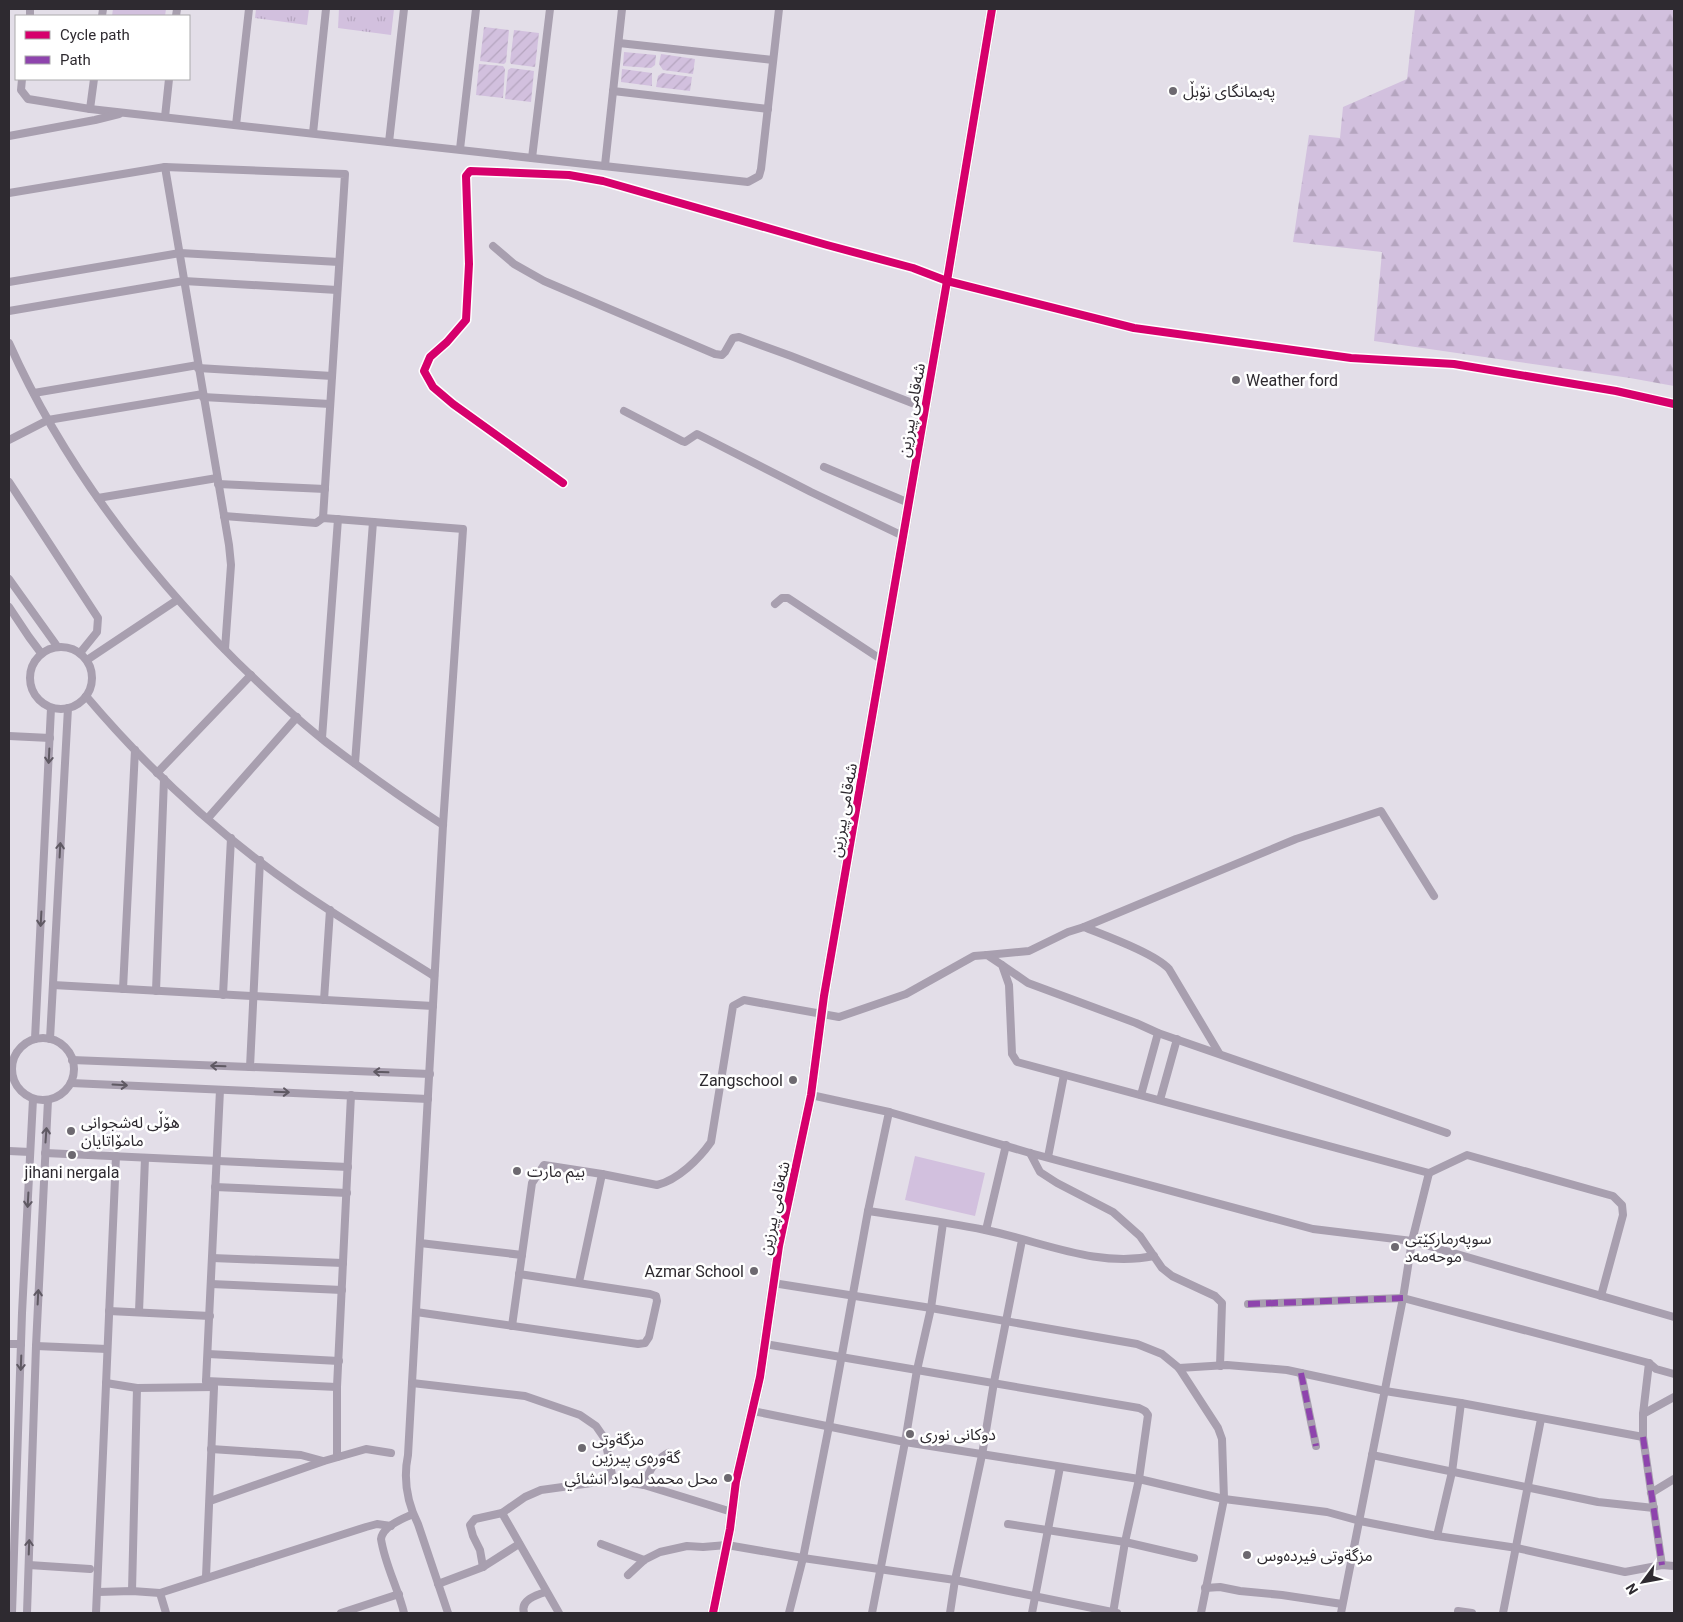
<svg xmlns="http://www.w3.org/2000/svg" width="1683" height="1622" viewBox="0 0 1683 1622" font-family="Roboto,'Noto Sans Arabic',sans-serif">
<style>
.grass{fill:url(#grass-tufts)}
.forest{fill:url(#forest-firs)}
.garden{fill:url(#garden-furrows)}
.pitch{fill:#d2c0de}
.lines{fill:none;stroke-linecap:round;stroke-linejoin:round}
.street{stroke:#a89faf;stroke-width:8}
.secondary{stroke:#a89daf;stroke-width:11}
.quiet{stroke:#8e44ad;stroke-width:6;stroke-dasharray:12 6;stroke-linecap:butt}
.cycleway-casing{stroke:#fff;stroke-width:11}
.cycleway{stroke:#d6006c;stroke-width:8}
.oneway{stroke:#5f5963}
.poi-dot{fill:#6d6970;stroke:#fff;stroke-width:2}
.labels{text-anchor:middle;stroke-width:5;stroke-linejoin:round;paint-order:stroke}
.poi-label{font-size:16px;fill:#2e2a30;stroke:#fff;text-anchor:start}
.street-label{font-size:16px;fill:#2e2a30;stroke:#fff}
</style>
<defs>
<pattern id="grass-tufts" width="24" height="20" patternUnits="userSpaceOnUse" patternTransform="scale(1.25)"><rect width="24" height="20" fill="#d2c0de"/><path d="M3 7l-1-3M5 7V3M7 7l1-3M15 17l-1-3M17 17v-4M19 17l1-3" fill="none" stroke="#b5a5bf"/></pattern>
<pattern id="forest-firs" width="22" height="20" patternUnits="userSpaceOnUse" patternTransform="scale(1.25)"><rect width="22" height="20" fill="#d2c0de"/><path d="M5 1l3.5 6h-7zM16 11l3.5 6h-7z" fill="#b5a5bf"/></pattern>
<pattern id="garden-furrows" width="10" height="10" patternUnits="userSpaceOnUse" patternTransform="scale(1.25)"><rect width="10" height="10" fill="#d2c0de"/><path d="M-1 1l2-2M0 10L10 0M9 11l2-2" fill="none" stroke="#b5a5bf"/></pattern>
</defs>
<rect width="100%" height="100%" fill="#e3dee8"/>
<g class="grass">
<polygon points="113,9 166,9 165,16 112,16"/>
<polygon points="256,9 309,9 307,25 255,18"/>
<polygon points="339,9 394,9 391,35 338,28"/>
</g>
<polygon class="forest" points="1415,9 1674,9 1674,386 1630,378 1374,341 1382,252 1293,242 1309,135 1340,138 1343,107 1407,79"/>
<g class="garden">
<polygon points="484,27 509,30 506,62 504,64 480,61"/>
<polygon points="514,30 539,33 535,67 511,64 510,62"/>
<polygon points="624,52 656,55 655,65 651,68 623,66"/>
<polygon points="661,54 695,59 693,74 663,70 659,64"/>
<polygon points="479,64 503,66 505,69 503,98 476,95"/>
<polygon points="511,68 534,71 531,102 505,99 508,70"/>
<polygon points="622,69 652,73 652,86 621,82"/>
<polygon points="662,73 692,77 690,91 656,87 658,76"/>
</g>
<polygon class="pitch" points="915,1156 985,1173 975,1216 905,1200"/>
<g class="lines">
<g class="street">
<polyline points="30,16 30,9"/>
<polyline points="102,16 103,9"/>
<polyline points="176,16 177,9"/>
<polyline points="619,43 773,60"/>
<polyline points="22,79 21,90 28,99 90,109 748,182 759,176 761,169 779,9"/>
<polyline points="613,91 768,109"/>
<polyline points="90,109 94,79"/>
<polyline points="165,117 169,79"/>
<polyline points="236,125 249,9"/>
<polyline points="313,133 326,9"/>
<polyline points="9,136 95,120 119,114"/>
<polyline points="389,142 404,9"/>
<polyline points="460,149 476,9"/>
<polyline points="532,158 550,9"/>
<polyline points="605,165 622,9"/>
<polyline points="165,167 229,545 231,565 225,649"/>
<polyline points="9,193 165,167 345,174 323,518"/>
<polyline points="493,246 514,264 544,281 715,354 722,355 725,352 733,338 739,337 791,356 925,408"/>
<polyline points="9,282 180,253 339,262"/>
<polyline points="9,311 184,281 337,290"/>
<path d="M9,343C62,462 144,569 236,661C265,689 294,717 326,742C364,771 403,799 443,825"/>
<polyline points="198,368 332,376"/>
<polyline points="34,393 198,365"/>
<polyline points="203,397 330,404"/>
<polyline points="624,411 682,441 685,442 697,434 707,439 811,492 903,536"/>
<polyline points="9,440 48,420 203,394"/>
<polyline points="824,467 909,503"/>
<polyline points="9,482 98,618 97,632 80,653"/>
<polyline points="563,483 453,404 433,387 424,371 430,357 447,342 466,320 469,264 466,176 470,171 569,175 603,181 827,245 913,268 947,281 1134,328 1351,358 1454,364 1616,391 1674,404"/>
<polyline points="218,484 325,489"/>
<polyline points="98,498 217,478"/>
<path d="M224,516L316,523L323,518L463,529L443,825L408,1455C403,1479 407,1502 418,1524L448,1613"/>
<polyline points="9,579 57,646"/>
<polyline points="775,604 782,598 788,598 882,660"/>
<polyline points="9,607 29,637 41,653"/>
<circle cx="61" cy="678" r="31"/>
<polyline points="87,660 177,600"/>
<path d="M86,696C147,768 218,834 296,888C341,919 388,947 434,976"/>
<polyline points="9,736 50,738"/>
<polyline points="322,738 338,519"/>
<polyline points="355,763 373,522"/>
<polyline points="157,773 251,675"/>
<polyline points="208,818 297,717"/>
<polyline points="1084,927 1296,839 1381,811 1434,896"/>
<path d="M987,955L1029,951L1068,932L1084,927C1106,936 1154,953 1169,969L1219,1053"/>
<polyline points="1002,965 1028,983 1136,1023 1158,1033 1447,1133"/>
<polyline points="53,985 433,1006"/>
<polyline points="123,989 135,750"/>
<polyline points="156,991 164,779"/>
<polyline points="223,995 231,838"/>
<polyline points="324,1000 330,910"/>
<circle cx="43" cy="1069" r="31"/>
<polyline points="35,1039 51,708"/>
<polyline points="50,1039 68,708"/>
<polyline points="72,1060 430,1074"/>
<polyline points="250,1067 260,860"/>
<polyline points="71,1083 428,1099"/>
<polyline points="811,1095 889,1112 1030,1153 1313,1229 1412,1241 1674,1317"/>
<polyline points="1141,1095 1158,1033"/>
<polyline points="1160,1100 1177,1039"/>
<polyline points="9,1151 30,1152"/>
<polyline points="45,1153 348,1167"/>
<polyline points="1030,1153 1040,1172 1057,1183 1113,1212 1140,1236 1162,1268 1172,1276 1215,1296 1222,1303 1220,1366"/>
<polyline points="1048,1157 1064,1075"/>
<polyline points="215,1187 347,1193"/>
<path d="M868,1211C907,1217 946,1222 985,1230C1041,1241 1096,1268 1154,1256"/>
<polyline points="986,1230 1006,1145"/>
<polyline points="420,1243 522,1255"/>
<polyline points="212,1258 343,1263"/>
<polyline points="579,1282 602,1174"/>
<polyline points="773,1283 931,1308 1137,1344 1162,1354 1179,1368 1218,1428 1222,1439 1224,1499 1201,1613"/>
<polyline points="211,1284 342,1290"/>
<polyline points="1248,1304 1403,1298 1649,1363 1656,1369 1674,1374"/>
<polyline points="109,1311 210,1316"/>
<polyline points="139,1312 145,1158"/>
<polyline points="416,1312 638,1344 645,1343 649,1337 657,1301 656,1296 650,1294 519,1274"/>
<path d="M512,1326L532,1183L544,1165L602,1174L657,1185C678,1180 699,1159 711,1142L733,1006L744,1000L839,1017L906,994L974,956L987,955L1002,965L1009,985L1012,1054L1017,1062L1429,1173L1467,1155L1613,1196L1622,1205L1623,1215L1601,1296"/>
<polyline points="9,1344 21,1344"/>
<path d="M765,1344C890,1365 1014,1387 1139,1408L1145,1411L1148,1415L1139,1479L1125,1542L1113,1613"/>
<polyline points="36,1346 107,1349"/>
<polyline points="208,1354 339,1361"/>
<polyline points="1179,1368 1227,1365 1287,1370 1385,1391 1461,1403 1643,1437"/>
<polyline points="1301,1373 1316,1446"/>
<polyline points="206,1381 337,1387"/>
<polyline points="106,1383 137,1388 214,1387"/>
<polyline points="412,1383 525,1396 580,1415 596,1426 605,1439 613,1480"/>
<polyline points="753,1411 905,1442 1139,1479 1224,1499 1327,1512 1360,1521 1437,1536 1517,1548 1625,1572 1662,1565 1674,1566"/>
<polyline points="1643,1414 1649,1363"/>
<polyline points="211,1449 301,1455 323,1461"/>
<polyline points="1372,1455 1598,1502 1654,1508"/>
<polyline points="337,1457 337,1387 351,1095"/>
<path d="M644,1485C649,1471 654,1461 668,1453"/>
<polyline points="1651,1493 1674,1479"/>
<polyline points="210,1501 324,1461 366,1449 391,1453"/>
<polyline points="502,1513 559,1613"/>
<polyline points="1008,1524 1125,1542 1194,1558"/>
<polyline points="1437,1536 1452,1472 1461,1403"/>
<polyline points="601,1544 644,1560"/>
<polyline points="29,1565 90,1569"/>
<polyline points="1662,1565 1643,1437 1643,1414 1674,1397"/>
<polyline points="483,1567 480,1550 473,1536 470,1525 475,1519 502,1513 525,1497 541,1490 613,1480 644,1485 732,1512"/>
<polyline points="628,1575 644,1560 660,1552 687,1546 703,1547 727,1545 803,1558 955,1580 1117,1613"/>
<polyline points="206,1577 214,1387 206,1381 220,1090"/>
<polyline points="438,1584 483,1567 519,1544"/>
<polyline points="1205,1588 1220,1587 1240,1591 1282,1595 1342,1604"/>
<polyline points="132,1591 137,1388"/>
<polyline points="98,1592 132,1591 160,1593 366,1527 377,1524 391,1526"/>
<polyline points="160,1593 166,1613"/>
<polyline points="1458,1611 1472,1613"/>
<polyline points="12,1613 22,1313 33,1099"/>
<polyline points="27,1613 36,1346 48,1100"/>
<polyline points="96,1613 116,1156"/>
<polyline points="341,1613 399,1594"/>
<path d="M404,1613C398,1588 385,1565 381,1539C383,1526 402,1519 413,1514"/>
<path d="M524,1613C520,1600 536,1595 546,1592"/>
<polyline points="789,1613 803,1558 829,1426 868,1211 889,1112"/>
<polyline points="872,1613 905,1442 917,1370 931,1308 943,1223"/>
<polyline points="950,1613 955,1580 982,1455 994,1382 1022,1240"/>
<polyline points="1032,1613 1060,1467"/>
<polyline points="1341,1613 1403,1298 1412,1241 1429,1173"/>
<polyline points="1503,1613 1541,1419"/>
</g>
<polyline class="secondary" points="713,1613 730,1529 736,1481 760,1377 779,1246 811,1095 824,996 947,281 992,9"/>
<g class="quiet">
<polyline points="1248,1304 1403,1298"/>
<polyline points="1301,1373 1316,1446"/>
<polyline points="1643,1437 1662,1565"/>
</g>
<defs>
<g id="cycleway">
<polyline points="563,483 453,404 433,387 424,371 430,357 447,342 466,320 469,264 466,176 470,171 569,175 603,181 827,245 913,268 947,281 1134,328 1351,358 1454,364 1616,391 1674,404"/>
<polyline points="713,1613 730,1529 736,1481 760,1377 779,1246 811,1095 824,996 947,281 992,9"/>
</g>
</defs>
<use href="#cycleway" class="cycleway-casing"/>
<use href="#cycleway" class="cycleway"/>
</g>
<defs><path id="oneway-shaft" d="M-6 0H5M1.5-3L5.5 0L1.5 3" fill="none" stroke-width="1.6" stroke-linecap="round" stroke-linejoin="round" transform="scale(1.25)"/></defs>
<g class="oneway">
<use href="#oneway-shaft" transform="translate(49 756) rotate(93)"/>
<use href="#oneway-shaft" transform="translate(60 850) rotate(-87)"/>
<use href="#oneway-shaft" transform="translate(41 919) rotate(93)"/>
<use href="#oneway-shaft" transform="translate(218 1066) rotate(-178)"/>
<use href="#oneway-shaft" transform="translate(381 1072) rotate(-178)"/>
<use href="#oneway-shaft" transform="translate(120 1085) rotate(3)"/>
<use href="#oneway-shaft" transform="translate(282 1092) rotate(2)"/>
<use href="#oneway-shaft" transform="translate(46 1135) rotate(-86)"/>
<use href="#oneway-shaft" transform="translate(28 1200) rotate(93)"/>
<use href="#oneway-shaft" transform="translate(38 1297) rotate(-87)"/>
<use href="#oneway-shaft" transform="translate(21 1363) rotate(92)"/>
<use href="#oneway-shaft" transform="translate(29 1547) rotate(-88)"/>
</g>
<g class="poi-dot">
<circle cx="1173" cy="91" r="5"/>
<circle cx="1236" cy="380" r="5"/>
<circle cx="793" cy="1080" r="5"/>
<circle cx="71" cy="1131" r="5"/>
<circle cx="72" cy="1155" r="5"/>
<circle cx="517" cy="1171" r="5"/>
<circle cx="1395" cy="1247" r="5"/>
<circle cx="754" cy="1271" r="5"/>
<circle cx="910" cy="1434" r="5"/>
<circle cx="582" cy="1448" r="5"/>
<circle cx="728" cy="1478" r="5"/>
<circle cx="1247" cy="1555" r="5"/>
</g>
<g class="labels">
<g class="poi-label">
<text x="1183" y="97">پەیمانگای نۆبڵ</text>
<text x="1246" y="386">Weather ford</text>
<text x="783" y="1086" text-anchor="end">Zangschool</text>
<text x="81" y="1128">هۆڵی لەشجوانی<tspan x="81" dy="18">مامۆاتایان</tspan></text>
<text x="527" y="1177">بیم مارت</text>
<text x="72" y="1178" text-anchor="middle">jihani nergala</text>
<text x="1405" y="1244">سوپەرمارکێتی<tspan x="1405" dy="18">موحەمەد</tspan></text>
<text x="744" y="1277" text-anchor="end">Azmar School</text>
<text x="920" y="1440">دوکانی نوری</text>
<text x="592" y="1445">مزگةوتی<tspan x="592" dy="18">گةورەی پیرزین</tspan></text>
<text x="718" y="1484" text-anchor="end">محل محمد لمواد انشائي</text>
<text x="1257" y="1561">مزگةوتی فیردەوس</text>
</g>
<g class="street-label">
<text transform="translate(911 410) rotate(-80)" y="6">شەقامی پیرزین</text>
<text transform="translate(843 810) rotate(-80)" y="6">شەقامی پیرزین</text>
<text transform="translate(774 1208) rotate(-78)" y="6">شەقامی پیرزین</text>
</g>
</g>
<rect width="1683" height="1622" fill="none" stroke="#2e2a30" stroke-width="20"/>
<rect x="15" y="15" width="175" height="65" fill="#ffffff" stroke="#abaaac"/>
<rect x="25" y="31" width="25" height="8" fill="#d6006c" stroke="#abaaac"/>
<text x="60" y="40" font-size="15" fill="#2e2a30">Cycle path</text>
<rect x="25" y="56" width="25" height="8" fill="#8e44ad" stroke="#abaaac"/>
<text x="60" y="65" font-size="15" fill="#2e2a30">Path</text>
<g transform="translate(1643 1582) rotate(238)" stroke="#ffffff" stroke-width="4" paint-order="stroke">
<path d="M0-4L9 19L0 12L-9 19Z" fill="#2e2a30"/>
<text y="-8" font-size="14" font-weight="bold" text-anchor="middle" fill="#2e2a30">N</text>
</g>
</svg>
